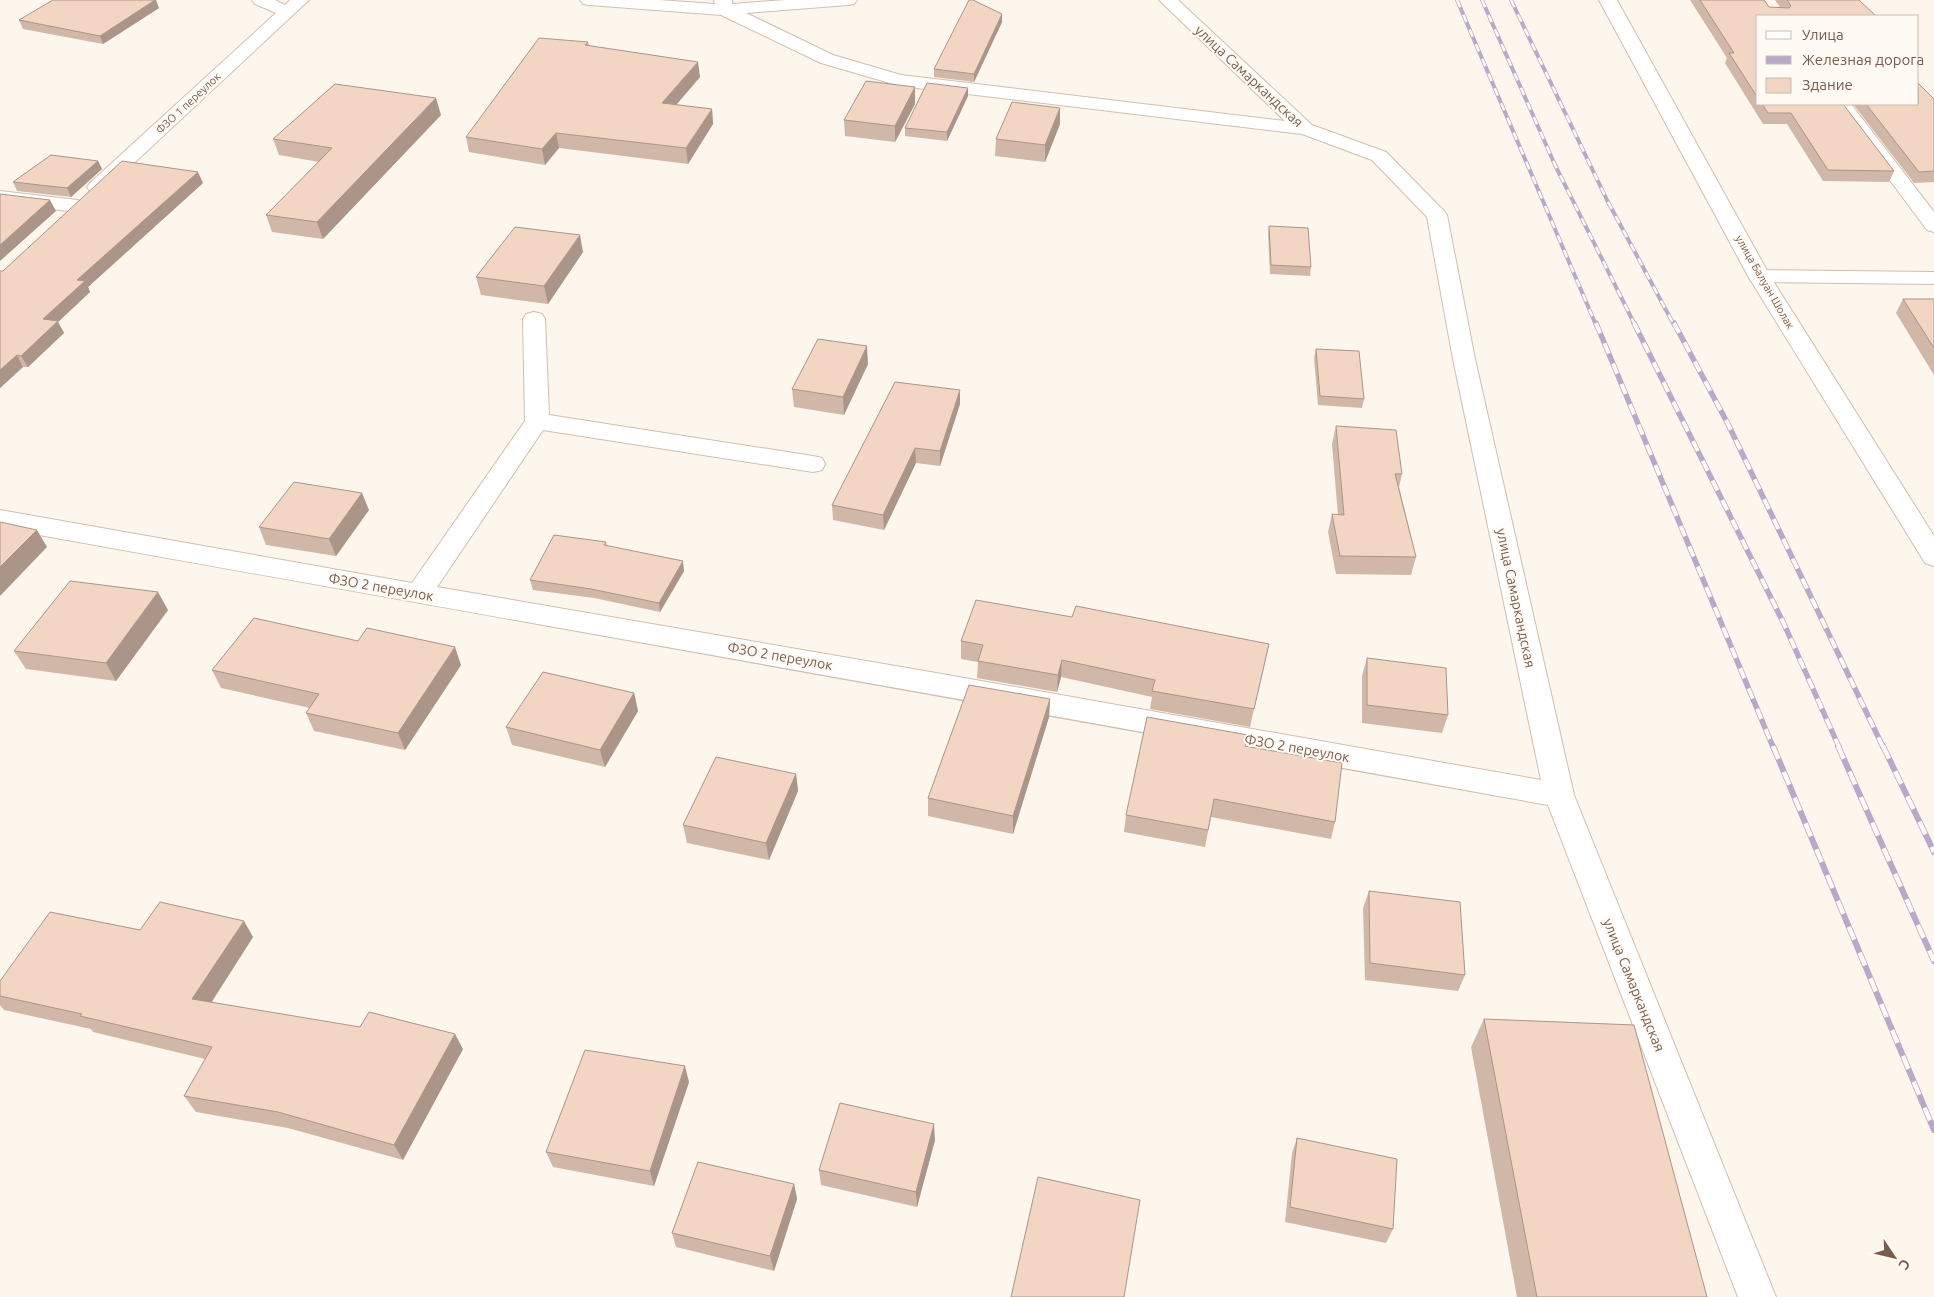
<svg xmlns="http://www.w3.org/2000/svg" width="1934" height="1297" viewBox="0 0 1934 1297" font-family="Ubuntu,sans-serif">
<style>
.lines{fill:none;stroke-linecap:round;stroke-linejoin:round}
.lane-casing{stroke:#d1beb0;stroke-width:2}
.street-casing{stroke:#d1beb0;stroke-width:2}
.lane{fill:#fff;fill-rule:evenodd}
.street{fill:#fff;fill-rule:evenodd}
.rail-far2-casing{stroke:#b9a8c9;stroke-width:4}
.rail-far1-casing{stroke:#b9a8c9;stroke-width:5.5}
.rail-casing{stroke:#b9a8c9;stroke-width:6}
.rail-far2{stroke:#fffaf3;stroke-width:2.5;stroke-dasharray:8;stroke-linecap:butt}
.rail-far1{stroke:#fffaf3;stroke-width:4;stroke-dasharray:11;stroke-linecap:butt}
.rail{stroke:#fffaf3;stroke-width:4.5;stroke-dasharray:14;stroke-linecap:butt}
.wall{fill:#d1b7a8}
.shaded-wall{fill:#aa9588}
.building{fill:#f3d5c3;stroke:#aa9588}
.labels{text-anchor:middle;stroke-width:4;stroke-linejoin:round;paint-order:stroke}
.far-street-label{font-size:11px;fill:#7a5c4d;stroke:#fffaf3}
.street-label{font-size:14px;fill:#7a5c4d;stroke:#fffaf3}
</style>
<rect width="100%" height="100%" fill="#fdf6ec"/>
<g class="lines">
<defs>
<polygon id="lane" points="1759,270 1934,272 1934,284 1759,282 1751,281 1748,276 1751,271"/>
<g id="street">
<polygon points="252,0 275,0 285,5 290,0 309,0 104,191 97,193 90,191 87,187 90,183 276,13 255,4"/>
<path d="M580,0H659L715,4L714,0H732V4L785,0H857L854,4L848,5L746,13L833,55L901,75L1285,121L1159,0H1178L1312,125L1386,152L1444,211L1447,215L1475,359L1574,795L1776,1297H1738L1548,805C1032,711 516,621 0,528V510L412,583L525,421L523,319L526,314L534,312L542,314L545,319L549,415L813,456L822,458L825,464L822,470L813,472L543,430L437,587L942,674L1541,780L1453,359L1427,217L1372,160L1302,134L900,86L821,63L721,15L589,5L583,4Z"/>
<polygon points="1599,0 1617,0 1770,276 1934,536 1934,566 1925,563 1748,276"/>
<polygon points="1833,104 1851,104 1934,212 1934,232 1927,230"/>
<polygon points="0,191 77,200 84,202 87,206 84,210 77,212 0,203"/>
</g>
</defs>
<use href="#lane" class="lane-casing"/>
<use href="#street" class="street-casing"/>
<use href="#lane" class="lane"/>
<use href="#street" class="street"/>
<defs>
<g id="rail-far2">
<polyline points="1457,0 1596,325"/>
<polyline points="1482,0 1555,165 1635,325"/>
<polyline points="1511,0 1607,200 1674,325"/>
</g>
<g id="rail-far1">
<polyline points="1596,323 1773,747"/>
<polyline points="1634,323 1784,624 1839,747"/>
<polyline points="1674,323 1728,424 1883,747"/>
</g>
<g id="rail">
<polyline points="1773,746 1934,1130"/>
<polyline points="1838,746 1934,961"/>
<polyline points="1883,746 1934,852"/>
</g>
</defs>
<use href="#rail-far2" class="rail-far2-casing"/>
<use href="#rail-far1" class="rail-far1-casing"/>
<use href="#rail" class="rail-casing"/>
<use href="#rail-far2" class="rail-far2"/>
<use href="#rail-far1" class="rail-far1"/>
<use href="#rail" class="rail"/>
</g>
<g class="wall">
<polygon points="1690,0 1764,0 1769,7 1780,7 1775,0 1859,0 1758,16 1758,104 1843,104 1894,171 1889,182 1823,181 1787,124 1763,124 1725,63 1727,58"/>
<polygon points="159,8 103,44 23,29 19,20"/>
<polygon points="1002,22 974,82 934,77 934,69"/>
<polygon points="588,42 589,46 700,77 676,105 712,109 713,124 688,164 559,148 545,165 469,152 466,137"/>
<polygon points="968,96 947,141 905,136 905,128"/>
<polygon points="1934,99 1934,182 1914,183 1853,104 1918,104"/>
<polygon points="915,104 895,142 845,136 844,120"/>
<polygon points="1060,108 1060,124 1045,162 995,156 996,139"/>
<polygon points="441,115 323,239 272,232 266,215 319,162 279,155 273,139"/>
<polygon points="98,161 102,169 71,197 17,191 13,182"/>
<polygon points="203,183 88,287 90,292 58,322 64,333 28,367 23,367 0,388 3,271"/>
<polygon points="1269,226 1311,267 1310,276 1270,274 1268,234"/>
<polygon points="583,252 548,304 481,295 476,277"/>
<polygon points="1903,299 1934,299 1934,375 1896,313"/>
<polygon points="1316,349 1364,399 1362,408 1318,405 1314,358"/>
<polygon points="868,364 844,415 794,407 792,389"/>
<polygon points="960,404 940,466 916,463 884,530 833,520 832,505"/>
<polygon points="1336,426 1402,474 1399,487 1416,557 1411,575 1336,574 1328,532 1332,514 1338,515 1332,444"/>
<polygon points="369,510 336,556 266,545 259,527"/>
<polygon points="606,542 607,546 684,571 660,612 594,598 533,590 530,580"/>
<polygon points="168,610 116,681 26,669 14,651"/>
<polygon points="1072,617 1269,644 1250,727 1150,709 1152,697 1061,677 1057,692 977,678 978,662 961,659 961,641"/>
<polygon points="1367,658 1448,715 1442,733 1362,723 1362,676"/>
<polygon points="461,665 405,750 314,731 306,713 310,708 221,688 212,670"/>
<polygon points="634,693 638,711 605,767 512,745 506,727"/>
<polygon points="1050,699 1049,717 1013,834 928,816 928,798"/>
<polygon points="1246,746 1335,822 1331,839 1211,817 1205,847 1124,832 1126,815"/>
<polygon points="796,774 798,791 769,860 687,843 683,825"/>
<polygon points="1369,891 1465,975 1458,991 1365,980 1363,908"/>
<polygon points="140,930 253,937 212,1002 463,1049 403,1160 288,1128 196,1112 184,1096 205,1059 93,1032 91,1029 4,1010 0,1005 0,981"/>
<polygon points="1484,1019 1707,1297 1517,1297 1471,1047"/>
<polygon points="689,1082 654,1186 553,1167 546,1152"/>
<polygon points="1297,1138 1393,1229 1386,1243 1285,1222 1292,1153"/>
<polygon points="935,1140 917,1207 821,1185 819,1170"/>
<polygon points="794,1184 797,1199 774,1271 676,1247 672,1233"/>
</g>
<g class="shaded-wall">
<polygon points="155,0 156,0 159,8 103,44 100,36"/>
<polygon points="1002,14 1002,22 974,82 974,74"/>
<polygon points="698,62 700,77 664,119 662,103"/>
<polygon points="915,87 915,104 895,142 895,126"/>
<polygon points="968,88 968,96 947,141 947,132"/>
<polygon points="436,98 441,115 323,239 317,222"/>
<polygon points="1060,108 1060,124 1045,162 1045,145"/>
<polygon points="712,109 713,124 688,164 686,148"/>
<polygon points="556,133 559,148 545,165 542,149"/>
<polygon points="98,161 102,169 71,197 67,188"/>
<polygon points="198,172 203,183 88,287 90,292 58,322 64,333 28,367 21,356 43,319 77,280"/>
<polygon points="50,200 56,211 0,261 0,245"/>
<polygon points="580,235 583,252 548,304 544,286"/>
<polygon points="867,346 868,364 844,415 843,397"/>
<polygon points="17,355 23,367 0,388 0,370"/>
<polygon points="960,390 960,404 940,466 940,451"/>
<polygon points="915,448 916,463 884,530 883,515"/>
<polygon points="362,493 369,510 336,556 329,539"/>
<polygon points="37,530 47,547 0,596 0,567"/>
<polygon points="683,561 684,571 660,612 659,603"/>
<polygon points="158,592 168,610 116,681 106,663"/>
<polygon points="455,647 461,665 405,750 398,733"/>
<polygon points="1062,660 1061,677 1057,692 1058,675"/>
<polygon points="634,693 638,711 605,767 600,750"/>
<polygon points="1050,699 1049,717 1013,834 1013,816"/>
<polygon points="796,774 798,791 769,860 766,843"/>
<polygon points="244,921 253,937 203,1015 192,999"/>
<polygon points="455,1034 463,1049 403,1160 394,1145"/>
<polygon points="685,1066 689,1082 654,1186 650,1171"/>
<polygon points="934,1124 935,1140 917,1207 916,1192"/>
<polygon points="794,1184 797,1199 774,1271 770,1256"/>
</g>
<g class="building">
<polygon points="53,0 155,0 100,36 19,20"/>
<polygon points="969,0 973,0 1002,14 974,74 934,69"/>
<polygon points="1700,0 1764,0 1769,7 1789,8 1791,6 1787,0 1859,0 1876,16 1758,16 1758,98 1729,53 1734,53"/>
<polygon points="539,38 588,42 585,45 698,62 662,103 712,109 686,148 556,133 542,149 466,137"/>
<polygon points="866,81 915,87 895,126 844,120"/>
<polygon points="927,83 968,88 947,132 905,128"/>
<polygon points="1918,83 1934,99 1934,171 1919,172 1866,104 1918,104"/>
<polygon points="335,84 436,98 317,222 266,215 332,148 273,139"/>
<polygon points="1012,102 1060,108 1045,145 996,139"/>
<polygon points="1762,104 1843,104 1894,171 1828,170 1791,113 1768,113"/>
<polygon points="51,155 98,161 67,188 13,182"/>
<polygon points="122,161 198,172 77,280 85,281 43,319 58,321 21,356 17,355 0,370 0,271 3,271"/>
<polygon points="0,194 50,200 0,245"/>
<polygon points="1269,226 1308,228 1311,267 1271,265"/>
<polygon points="515,227 580,235 544,286 476,277"/>
<polygon points="1903,299 1934,299 1934,348"/>
<polygon points="818,339 867,346 843,397 792,389"/>
<polygon points="1316,349 1359,351 1364,399 1320,396"/>
<polygon points="895,382 960,390 940,451 915,448 883,515 832,505"/>
<polygon points="1336,426 1396,430 1402,474 1395,474 1416,557 1340,556 1332,514 1344,515"/>
<polygon points="294,482 362,493 329,539 259,527"/>
<polygon points="0,522 37,530 0,567"/>
<polygon points="554,535 606,542 604,545 683,561 659,603 591,589 530,580"/>
<polygon points="70,581 158,592 106,663 14,651"/>
<polygon points="976,600 1072,617 1076,606 1269,644 1254,709 1152,691 1155,680 1062,660 1058,675 978,661 983,645 961,641"/>
<polygon points="254,618 358,641 367,628 455,647 398,733 306,713 319,694 212,670"/>
<polygon points="1367,658 1446,668 1448,715 1367,705"/>
<polygon points="543,672 634,693 600,750 506,727"/>
<polygon points="969,685 1050,699 1013,816 928,798"/>
<polygon points="1147,717 1248,735 1245,746 1342,763 1335,822 1214,799 1208,830 1126,815"/>
<polygon points="716,757 796,774 766,843 683,825"/>
<polygon points="1369,891 1460,902 1465,975 1370,963"/>
<polygon points="160,902 244,921 192,999 360,1027 369,1012 455,1034 394,1145 278,1112 184,1096 212,1047 80,1016 82,1014 0,996 0,981 50,912 140,930"/>
<polygon points="1484,1019 1634,1025 1707,1297 1537,1297"/>
<polygon points="585,1050 685,1066 650,1171 546,1152"/>
<polygon points="840,1103 934,1124 916,1192 819,1170"/>
<polygon points="1297,1138 1397,1159 1393,1229 1290,1207"/>
<polygon points="698,1162 794,1184 770,1256 672,1233"/>
<polygon points="1038,1177 1140,1200 1124,1297 1011,1297"/>
</g>
<g class="labels">
<g class="far-street-label">
<text transform="translate(188 103) rotate(-43)" y="4">ФЗО 1 переулок</text>
<text transform="translate(1765 282) rotate(60)" y="4">улица Балуан Шолак</text>
</g>
<g class="street-label">
<text transform="translate(1249 76) rotate(43)" y="5">улица Самаркандская</text>
<text transform="translate(381 587) rotate(10)" y="5">ФЗО 2 переулок</text>
<text transform="translate(1516 598) rotate(78)" y="5">улица Самаркандская</text>
<text transform="translate(780 656) rotate(10)" y="5">ФЗО 2 переулок</text>
<text transform="translate(1297 748) rotate(10)" y="5">ФЗО 2 переулок</text>
<text transform="translate(1634 985) rotate(68)" y="5">улица Самаркандская</text>
</g>
</g>
<rect x="1756" y="15" width="162" height="90" fill="#fffaf3" stroke="#cabbb1"/>
<rect x="1766" y="31" width="25" height="8" fill="#ffffff" stroke="#cabbb1"/>
<text x="1802" y="40" font-size="15" fill="#7a5c4d">Улица</text>
<rect x="1766" y="56" width="25" height="8" fill="#b9a8c9" stroke="#cabbb1"/>
<text x="1802" y="65" font-size="15" fill="#7a5c4d">Железная дорога</text>
<rect x="1766" y="78" width="25" height="15" fill="#f3d5c3" stroke="#cabbb1"/>
<text x="1802" y="90" font-size="15" fill="#7a5c4d">Здание</text>
<g transform="translate(1894 1257) rotate(125)" stroke="#fffaf3" stroke-width="4" paint-order="stroke">
<path d="M0-4L9 19L0 12L-9 19Z" fill="#7a5c4d"/>
<text y="-8" font-size="14" font-weight="bold" text-anchor="middle" fill="#7a5c4d">С</text>
</g>
</svg>
